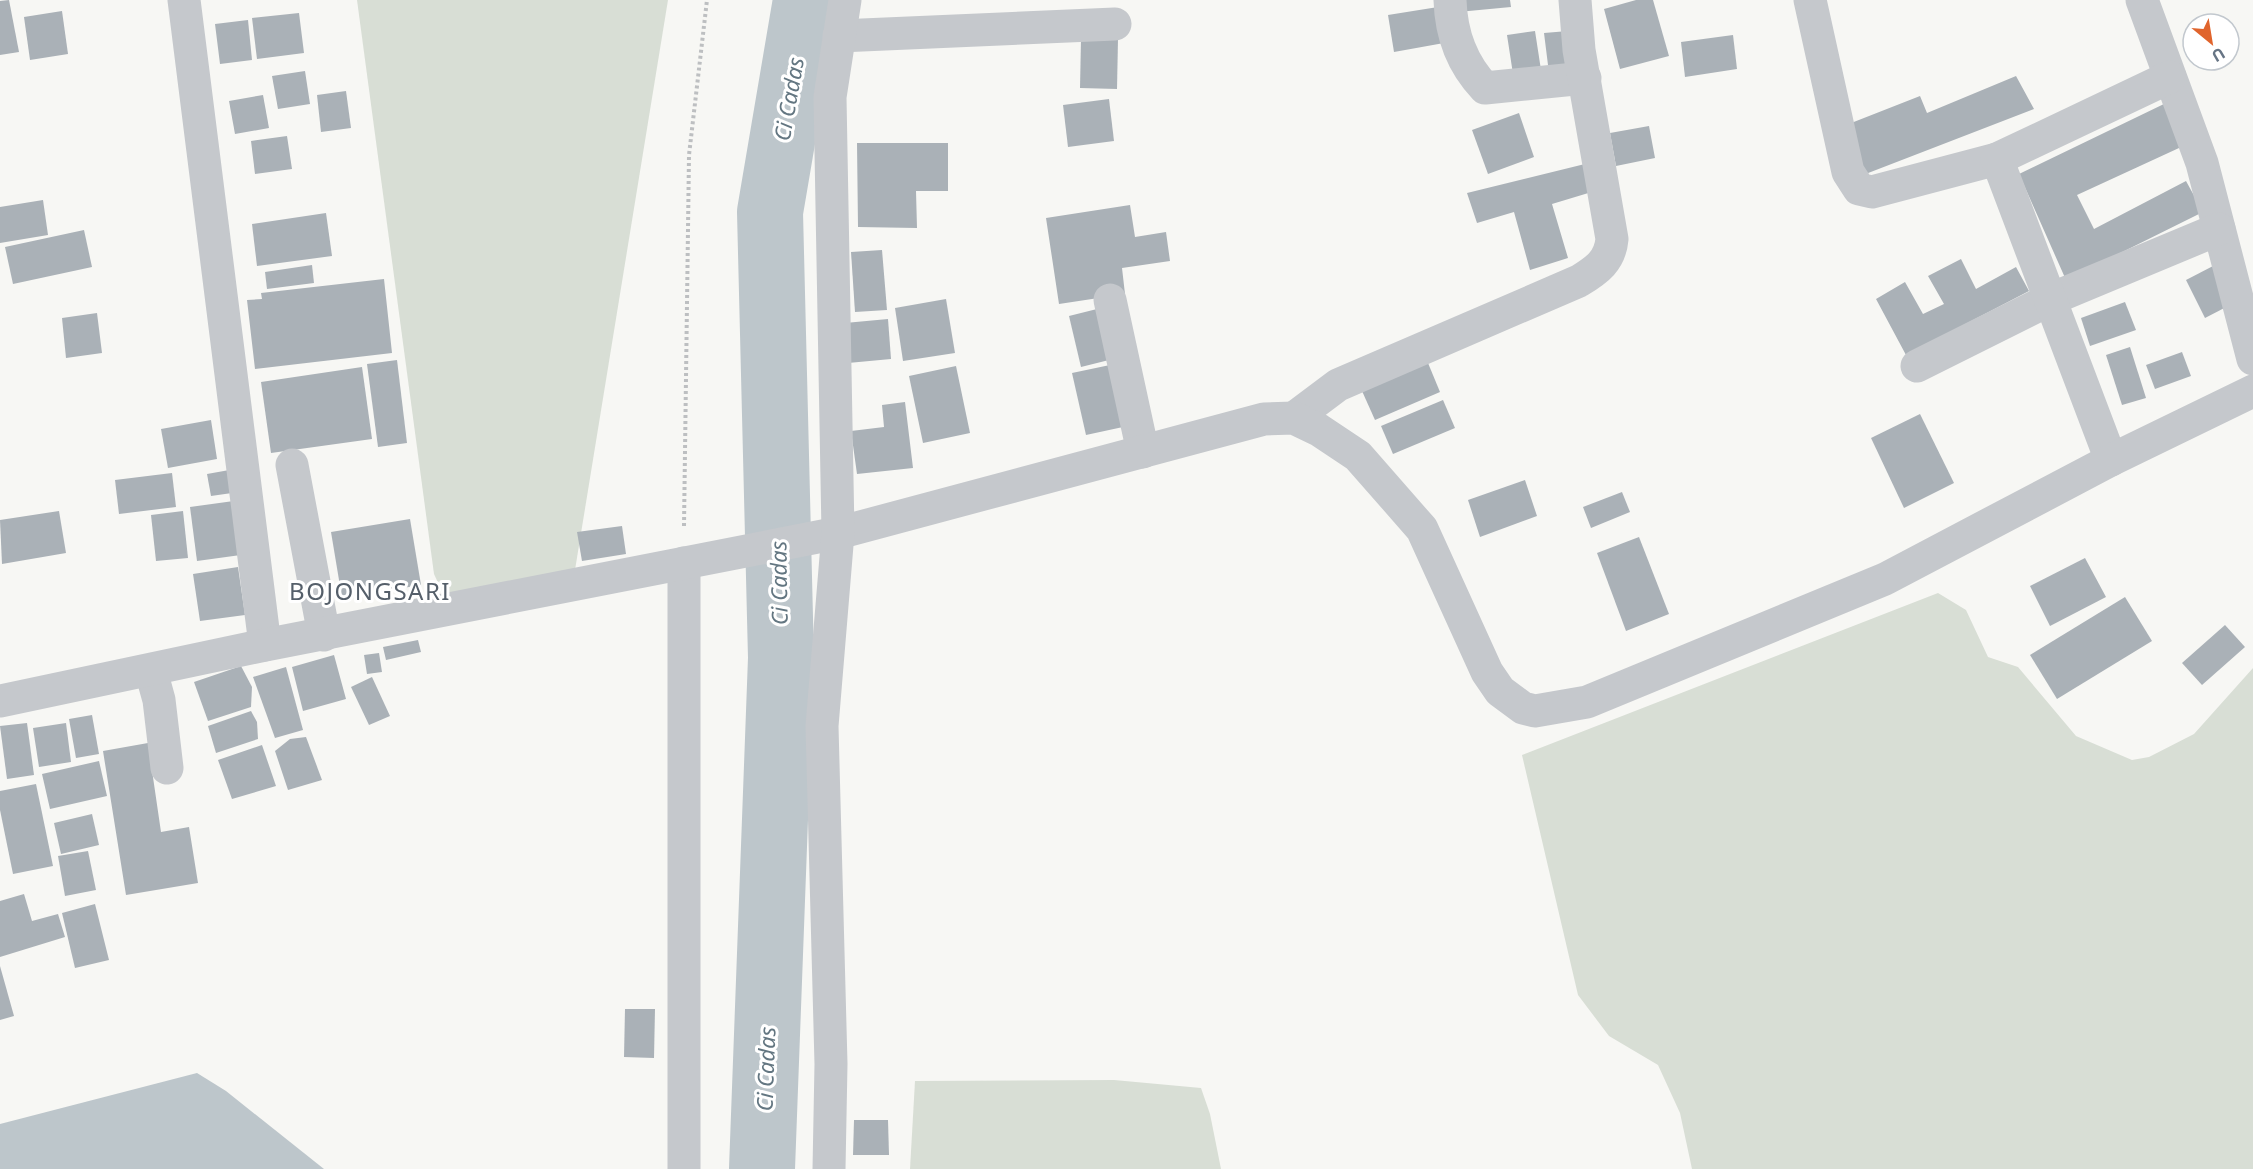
<svg xmlns="http://www.w3.org/2000/svg" width="2253" height="1169" viewBox="0 0 2253 1169" font-family="'Noto Sans',sans-serif">
<style>
.green{fill:#d8ded5}
.water{fill:#bdc6cb}
.lines{fill:none;stroke-linecap:round;stroke-linejoin:round}
.river{stroke:#bdc6cb;stroke-width:66}
.building{fill:#aab1b7}
.path{stroke:#bdbfc1;stroke-width:4;stroke-dasharray:3 3;stroke-linecap:butt}
.minor{stroke:#c5c8cc;stroke-width:33}
.labels{text-anchor:middle;stroke-width:6;stroke-linejoin:round;paint-order:stroke}
.water-label{font-size:22px;font-style:italic;fill:#637681;stroke:#fff}
.quarter-label{font-size:24px;letter-spacing:1.5px;fill:#555f6a;stroke:#fff}
</style>
<rect width="100%" height="100%" fill="#f7f7f4"/>
<g class="green">
<polygon points="357,0 668,0 575,570 445,598 434,574"/>
<polygon points="1938,593 1966,610 1988,657 2018,667 2076,736 2132,760 2149,757 2194,734 2253,668 2253,1169 1692,1169 1680,1113 1658,1065 1609,1036 1578,995 1522,755"/>
<polygon points="1114,1080 1201,1088 1210,1114 1221,1169 910,1169 915,1081"/>
</g>
<polygon class="water" points="197,1073 226,1091 324,1169 0,1169 0,1124"/>
<g class="lines">
<polyline class="river" points="762,1169 781,658 770,212 806,0"/>
</g>
<g class="building">
<polygon points="9,0 19,52 0,55 0,1"/>
<polygon points="1457,0 1510,0 1511,7 1458,12"/>
<polygon points="1636,0 1653,0 1669,56 1620,69 1604,9"/>
<polygon points="1438,7 1444,43 1394,52 1388,15"/>
<polygon points="62,11 68,54 30,60 24,17"/>
<polygon points="299,13 304,53 257,59 252,18"/>
<polygon points="248,20 252,60 220,64 215,24"/>
<polygon points="1535,31 1541,70 1513,74 1507,35"/>
<polygon points="1568,31 1573,70 1549,73 1544,33"/>
<polygon points="1733,35 1737,69 1685,77 1681,42"/>
<polygon points="1081,39 1118,39 1117,89 1080,88"/>
<polygon points="305,71 310,104 278,109 272,76"/>
<polygon points="2016,76 2034,109 1863,175 1841,127 1920,96 1927,113"/>
<polygon points="346,91 351,128 321,132 317,95"/>
<polygon points="263,95 269,128 235,134 229,101"/>
<polygon points="1109,99 1114,141 1068,147 1063,105"/>
<polygon points="2166,103 2179,127 2179,148 2077,195 2094,229 2186,181 2203,212 2066,280 2019,174"/>
<polygon points="1519,113 1534,157 1488,174 1472,130"/>
<polygon points="1649,126 1655,158 1616,166 1610,133"/>
<polygon points="287,136 292,169 255,174 251,141"/>
<polygon points="857,143 948,143 948,191 916,191 917,228 858,227"/>
<polygon points="1589,163 1595,191 1552,204 1568,258 1530,270 1514,212 1477,223 1467,193"/>
<polygon points="43,200 48,235 0,243 0,207"/>
<polygon points="1130,205 1135,237 1166,232 1170,261 1122,268 1125,294 1059,304 1046,218"/>
<polygon points="326,213 332,256 257,266 252,224"/>
<polygon points="84,230 92,267 13,284 5,247"/>
<polygon points="882,250 887,310 855,312 851,252"/>
<polygon points="1961,259 1976,289 2016,267 2029,291 1906,355 1876,299 1905,282 1923,314 1944,304 1928,276"/>
<polygon points="312,265 314,283 267,289 265,272"/>
<polygon points="2215,265 2234,303 2205,318 2186,280"/>
<polygon points="384,279 392,353 255,369 247,300 262,299 261,293"/>
<polygon points="946,299 955,353 903,361 895,308"/>
<polygon points="2125,302 2136,330 2090,346 2081,318"/>
<polygon points="1101,308 1113,359 1081,367 1069,316"/>
<polygon points="97,313 102,353 66,358 62,318"/>
<polygon points="888,319 891,359 848,363 845,323"/>
<polygon points="2130,347 2146,398 2122,405 2106,355"/>
<polygon points="2182,352 2191,376 2155,389 2146,365"/>
<polygon points="397,360 407,443 378,447 367,364"/>
<polygon points="1428,363 1440,392 1375,420 1362,391"/>
<polygon points="1110,365 1123,427 1086,435 1072,373"/>
<polygon points="956,366 970,433 923,443 909,376"/>
<polygon points="362,367 372,439 271,453 261,382"/>
<polygon points="1443,400 1455,428 1393,454 1381,426"/>
<polygon points="905,402 913,468 857,474 851,431 884,427 882,405"/>
<polygon points="1920,414 1954,483 1904,508 1871,438"/>
<polygon points="211,420 217,459 168,468 161,429"/>
<polygon points="235,469 239,492 211,496 207,474"/>
<polygon points="172,473 176,507 119,514 115,480"/>
<polygon points="1525,480 1537,516 1480,537 1468,500"/>
<polygon points="1622,492 1630,512 1591,528 1583,507"/>
<polygon points="241,500 248,554 197,561 190,507"/>
<polygon points="59,511 66,553 2,564 0,520"/>
<polygon points="183,511 188,558 156,561 151,515"/>
<polygon points="410,519 421,585 342,598 331,532"/>
<polygon points="622,526 626,554 582,561 577,532"/>
<polygon points="1639,537 1669,614 1626,631 1597,553"/>
<polygon points="2085,558 2106,597 2050,626 2030,586"/>
<polygon points="238,567 245,615 200,621 193,574"/>
<polygon points="2125,597 2152,641 2057,699 2030,655"/>
<polygon points="2225,625 2245,647 2202,685 2182,663"/>
<polygon points="418,640 421,652 386,660 383,647"/>
<polygon points="379,653 382,672 367,674 364,655"/>
<polygon points="334,655 346,699 303,711 292,667"/>
<polygon points="241,666 252,687 251,707 208,721 194,682"/>
<polygon points="286,667 303,730 275,738 253,677"/>
<polygon points="372,677 390,716 369,725 351,687"/>
<polygon points="251,711 257,722 258,739 216,753 208,726"/>
<polygon points="92,715 99,754 76,758 69,719"/>
<polygon points="27,723 34,775 7,779 0,726"/>
<polygon points="66,723 71,762 39,767 33,728"/>
<polygon points="306,737 322,780 288,790 275,751 290,739"/>
<polygon points="148,743 161,832 189,827 198,883 126,895 103,751"/>
<polygon points="262,745 276,786 232,799 218,760"/>
<polygon points="99,761 107,796 50,809 42,774"/>
<polygon points="36,784 53,866 13,874 0,810 0,791"/>
<polygon points="92,814 99,845 61,854 54,823"/>
<polygon points="88,851 96,890 65,896 58,856"/>
<polygon points="24,894 32,921 58,914 65,937 0,957 0,901"/>
<polygon points="95,904 109,960 75,968 62,913"/>
<polygon points="0,966 14,1016 0,1020"/>
<polygon points="625,1009 655,1009 654,1058 624,1057"/>
<polygon points="854,1120 888,1120 889,1155 853,1155"/>
</g>
<g class="lines">
<polyline class="path" points="684,526 689,155 707,0"/>
<g class="minor">
<polyline points="184,0 265,645"/>
<path d="M1450,0C1451,33 1462,64 1485,88L1585,78"/>
<polyline points="1810,0 1848,172 1859,189 1872,192 1997,159"/>
<polyline points="2142,0 2202,163 2253,359"/>
<polyline points="839,36 1115,24"/>
<polyline points="1110,300 1143,452"/>
<polyline points="1917,366 2051,299 2219,229"/>
<path d="M1294,418L1338,385L1579,281C1597,270 1610,261 1612,239L1579,50L1575,0"/>
<polyline points="2111,460 1997,159 2170,77"/>
<polyline points="292,465 324,635"/>
<polyline points="684,563 684,1169"/>
<polyline points="151,671 159,700 167,768"/>
<polyline points="0,701 265,645 838,533 1264,419 1294,418 1319,430 1358,456 1422,529 1487,672 1500,691 1523,708 1535,711 1587,702 1885,579 2111,460 2253,391"/>
<polyline points="829,1169 831,1064 822,726 838,533 830,97 845,0"/>
</g>
</g>
<g class="labels">
<g class="water-label">
<text transform="translate(789 99) rotate(-80)" y="8">Ci Cadas</text>
<text transform="translate(779 583) rotate(-91)" y="8">Ci Cadas</text>
<text transform="translate(766 1069) rotate(-88)" y="8">Ci Cadas</text>
</g>
<g class="quarter-label">
<text x="370" y="600">BOJONGSARI</text>
</g>
</g>
<g transform="translate(2211 42) rotate(150)"><circle r="28" fill="#ffffff" stroke="#c2c8ce" stroke-width="1.5"/>
<path d="M0-4.5L10 22L0 15L-10 22Z" fill="#e0642c"/>
<text y="-9" font-size="16" font-weight="bold" text-anchor="middle" fill="#677585">U</text>
</g>
</svg>
